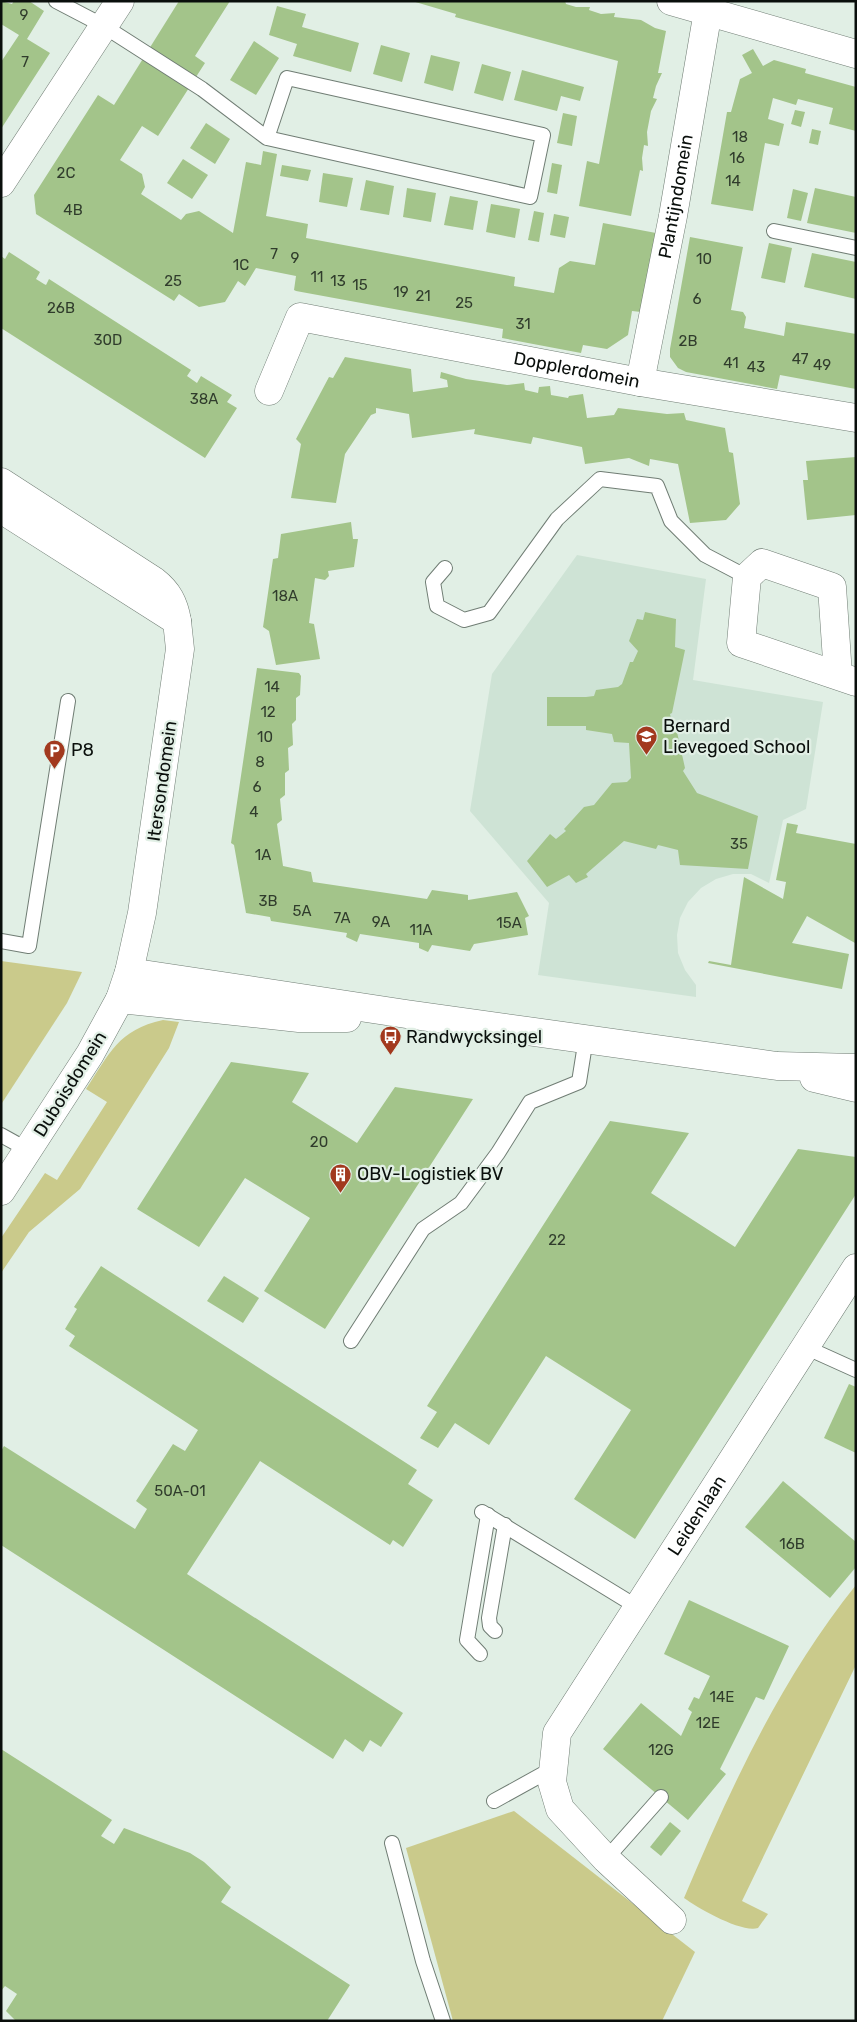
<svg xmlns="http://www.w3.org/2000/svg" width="857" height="2022" viewBox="0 0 857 2022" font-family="Rubik,sans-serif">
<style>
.built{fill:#cee3d5}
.green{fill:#caca8b}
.building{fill:#a3c48a}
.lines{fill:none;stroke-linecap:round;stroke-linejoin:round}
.lane-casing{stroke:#707d74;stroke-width:16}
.street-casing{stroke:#707d74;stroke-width:29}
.secondary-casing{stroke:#707d74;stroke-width:29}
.lane{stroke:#fff;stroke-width:14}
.street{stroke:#fff;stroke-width:28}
.secondary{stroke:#fff;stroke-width:28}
.labels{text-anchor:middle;stroke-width:4.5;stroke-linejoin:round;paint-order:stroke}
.number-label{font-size:15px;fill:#303c2c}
.street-label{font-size:18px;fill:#0a0f0c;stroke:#e1efe5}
.poi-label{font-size:18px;fill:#0a0f0c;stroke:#e1efe5;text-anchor:start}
</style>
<rect width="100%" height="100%" fill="#e1efe5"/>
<polygon class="built" points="577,555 706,579 693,680 823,702 806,809 783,820 769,883 751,874 733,874 716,879 701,888 688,902 680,918 677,935 678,953 685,970 696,985 696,997 538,975 549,903 470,811 492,674"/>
<g class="green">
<polygon points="1,961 82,972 67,1003 2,1103"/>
<path d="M163,1020L179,1022L169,1048L80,1189L29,1232L1,1273V1238L45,1173L57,1180L107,1102L86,1089C110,1053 118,1030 163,1020Z"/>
<path d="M856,1585V1665L742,1901L768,1914L758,1928C741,1933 698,1908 684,1898C730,1789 781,1678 856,1585Z"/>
<polygon points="514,1811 695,1952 662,2021 453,2021 406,1848"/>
</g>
<g class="building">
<polygon points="1,1 12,4 14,1 29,1 44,11 27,39 50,53 1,129 1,62 19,35 1,24"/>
<polygon points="179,1 230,1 195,56 205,63 158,136 142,126 120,160 142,174 145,187 141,194 181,220 186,214 199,211 233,233 246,162 261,165 263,151 277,154 266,216 308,224 306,238 515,277 514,286 554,293 559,268 570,261 595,265 603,223 656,233 641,312 632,311 628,335 607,349 583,345 581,353 502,338 503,329 296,291 294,290 296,276 256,268 245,286 238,281 225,302 199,307 179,294 174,301 36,214 34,195 98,95 114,105"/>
<polygon points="412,1 565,1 566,4 576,7 590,7 589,10 601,14 615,13 614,17 641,20 655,28 666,31 658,73 662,73 656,86 653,98 657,99 651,111 647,132 648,146 644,145 642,158 643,171 640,170 631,216 579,206 587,161 599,164 618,61 455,17 456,14"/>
<polygon points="277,6 306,14 302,27 359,43 351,72 293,56 297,44 269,35"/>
<polygon points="254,41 279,58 256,95 230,80"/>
<polygon points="381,45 410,53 402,82 373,74"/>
<polygon points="753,49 763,66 774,60 806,69 805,73 856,87 856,131 829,124 833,108 798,99 796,105 773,98 768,119 784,124 779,146 765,143 753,211 711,204 727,112 731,112 740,79 752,73 742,55"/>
<polygon points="431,55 460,62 453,91 424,83"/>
<polygon points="482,64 511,72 503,101 474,93"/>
<polygon points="522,70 584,87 580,101 561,96 557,111 514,100"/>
<polygon points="795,110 805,112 801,127 791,124"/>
<polygon points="563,113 577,116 572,146 557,143"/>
<polygon points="206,123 230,139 215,164 190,148"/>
<polygon points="812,129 821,131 818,145 809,143"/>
<polygon points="183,159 208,175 192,199 167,183"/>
<polygon points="552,163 562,165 557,194 547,192"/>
<polygon points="282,165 311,170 308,181 280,176"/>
<polygon points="323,173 353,178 347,207 319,202"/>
<polygon points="366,180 394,186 389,215 360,210"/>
<polygon points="407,188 436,193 431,222 403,217"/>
<polygon points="815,188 856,197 856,233 807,223"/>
<polygon points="793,189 808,193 801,221 787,218"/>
<polygon points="450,196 478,201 473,230 444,225"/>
<polygon points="491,204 520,209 515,238 486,232"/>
<polygon points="534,211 544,213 539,242 528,240"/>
<polygon points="554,214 569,217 565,238 550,235"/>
<polygon points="690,237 743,247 731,310 743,312 746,317 744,328 784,336 786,322 856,334 856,389 780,375 777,389 686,372 678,368 670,357 670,349"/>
<polygon points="769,243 792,248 785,283 761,278"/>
<polygon points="9,252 40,272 36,279 44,284 46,285 49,279 191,370 187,376 197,383 201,376 232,395 227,402 237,408 205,458 1,328 1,256 5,259"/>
<polygon points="812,253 856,262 856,299 804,287"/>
<polygon points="345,357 411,369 413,392 448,387 447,380 440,378 441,372 466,379 507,385 524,383 525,390 538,393 539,387 550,386 551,395 568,398 569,396 583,394 587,418 614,415 618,408 667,414 684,413 686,420 725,428 729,452 733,453 740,504 726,520 690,523 678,464 650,459 649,466 629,458 585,464 582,447 533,437 531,444 474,434 475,429 412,438 409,414 376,408 376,413 371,415 345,454 336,503 291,498 301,444 296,439 329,377 333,378"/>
<polygon points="856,457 856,515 807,520 803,480 808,480 806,461"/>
<polygon points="351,522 353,539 358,539 354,567 328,571 329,576 325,580 315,578 309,623 314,624 320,659 276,665 269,631 263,627 273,559 278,558 281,534"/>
<polygon points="645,612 676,619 675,647 685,650 672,713 670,714 674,731 677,732 685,768 683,771 697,793 758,816 748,869 680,865 678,850 658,845 656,849 624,841 586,874 588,877 576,883 569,875 547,887 527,861 550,834 556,839 566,831 564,829 584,807 594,805 612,783 627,782 631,778 629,743 614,742 612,734 586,730 586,726 547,726 547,697 586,697 594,696 596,690 618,687 622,684 630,662 633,662 638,651 629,641 637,619 643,620"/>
<polygon points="257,668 299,673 301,676 300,695 296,698 296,720 292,724 293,745 288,748 289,770 285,773 285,795 280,799 282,820 277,824 283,866 311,872 313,882 427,899 432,890 468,895 468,900 517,892 529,916 525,918 528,935 474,944 470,951 432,945 428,952 419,948 419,943 360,934 357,942 346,937 347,933 271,921 270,917 246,913 234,845 231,843"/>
<polygon points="787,823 798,825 796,833 856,844 855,943 807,916 792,943 849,954 842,989 708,963 709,961 731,965 744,877 783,899 786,882 776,880"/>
<polygon points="231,1062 309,1073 292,1102 357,1143 395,1087 473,1099 325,1329 264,1291 310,1218 245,1178 199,1247 137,1209"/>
<polygon points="610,1121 689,1133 651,1193 735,1247 798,1149 856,1157 856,1194 635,1539 574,1499 631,1410 546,1356 489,1445 455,1423 438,1448 420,1438 437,1412 427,1406"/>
<polygon points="101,1266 417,1470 408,1484 433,1500 403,1547 393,1540 390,1545 260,1461 187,1574 403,1713 381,1747 370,1740 363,1752 345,1739 333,1759 1,1545 1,1451 4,1446 135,1529 147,1509 136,1501 173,1444 185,1451 198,1430 69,1346 75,1336 65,1329 77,1309 74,1307"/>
<polygon points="224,1276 259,1298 243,1323 207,1301"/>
<polygon points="849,1384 856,1387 856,1453 824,1438"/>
<polygon points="783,1481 856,1542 856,1567 830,1598 745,1527"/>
<polygon points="689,1600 789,1646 764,1700 756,1697 720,1769 726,1774 688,1820 603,1749 641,1703 681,1736 692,1712 688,1709 694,1697 699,1699 710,1676 664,1654"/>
<polygon points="1,1749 112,1820 101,1836 114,1844 124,1828 190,1853 204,1862 231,1887 221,1902 350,1985 327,2021 16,2021 6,2011 17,1994 5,1986 1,1991"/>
<polygon points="670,1822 681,1831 661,1856 650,1847"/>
</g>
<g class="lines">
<defs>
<g id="lane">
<polyline points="56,1 102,25 202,89 267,138 530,197 543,135 287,78 267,138"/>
<polyline points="774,231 856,248"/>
<polyline points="445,568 433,582 437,606 464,620 489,613 557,519 600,479 657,486 671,521 705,555 747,577"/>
<polyline points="1,941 29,946 68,701"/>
<polyline points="1,1135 28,1150"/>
<polyline points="351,1341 423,1229 461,1203 498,1153 530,1102 579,1082 586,1038"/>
<polyline points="805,1347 856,1370"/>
<polyline points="482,1512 639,1608"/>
<polyline points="495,1631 490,1626 489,1618 505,1525"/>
<polyline points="480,1654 467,1640 488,1515"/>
<polyline points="494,1801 552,1769"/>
<polyline points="392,1843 423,1961 443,2021"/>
<polyline points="606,1859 661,1797"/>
</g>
<g id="street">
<polyline points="671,1 856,54"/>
<polyline points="1,183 120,1"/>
<path id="s1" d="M640,382L673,216L708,11"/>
<path id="s2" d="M269,391L300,317L640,382L856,418"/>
<path d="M1,482L154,581C168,592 174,603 177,621"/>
<polyline points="838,675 832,587 762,563 747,577 741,643 856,682"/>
<path id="s3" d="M672,1920L606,1859L560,1809L552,1782L557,1733L856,1268"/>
</g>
<g id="secondary">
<polyline points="1,509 177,621 180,649 142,913 129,972 120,999 90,1054 1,1191"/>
<polyline points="129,972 406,1014 777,1066 856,1068"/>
<polyline points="120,999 299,1018 347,1018"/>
<polyline points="814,1078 856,1088"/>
</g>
</defs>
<use href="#lane" class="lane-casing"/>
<use href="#street" class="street-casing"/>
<use href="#secondary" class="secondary-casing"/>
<use href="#lane" class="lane"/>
<use href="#street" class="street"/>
<use href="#secondary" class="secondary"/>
</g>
<defs>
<symbol id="school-pin" viewBox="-11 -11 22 30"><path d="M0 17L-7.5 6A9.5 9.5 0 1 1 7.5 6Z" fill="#a2391e" stroke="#e1efe5"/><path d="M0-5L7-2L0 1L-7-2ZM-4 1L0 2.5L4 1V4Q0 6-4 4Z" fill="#fff"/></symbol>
<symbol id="parking-pin" viewBox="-11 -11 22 30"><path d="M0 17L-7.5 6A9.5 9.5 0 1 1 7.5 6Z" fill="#a2391e" stroke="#e1efe5"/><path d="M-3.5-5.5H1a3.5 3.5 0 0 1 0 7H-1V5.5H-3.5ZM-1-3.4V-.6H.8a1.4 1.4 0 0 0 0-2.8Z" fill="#fff"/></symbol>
<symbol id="bus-pin" viewBox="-11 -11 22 30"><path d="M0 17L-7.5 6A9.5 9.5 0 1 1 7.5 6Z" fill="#a2391e" stroke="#e1efe5"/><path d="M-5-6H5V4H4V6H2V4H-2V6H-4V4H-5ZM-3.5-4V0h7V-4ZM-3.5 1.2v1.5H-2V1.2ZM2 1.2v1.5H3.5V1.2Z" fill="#fff"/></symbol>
<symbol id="building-pin" viewBox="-11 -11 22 30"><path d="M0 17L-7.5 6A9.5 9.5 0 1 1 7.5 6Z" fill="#a2391e" stroke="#e1efe5"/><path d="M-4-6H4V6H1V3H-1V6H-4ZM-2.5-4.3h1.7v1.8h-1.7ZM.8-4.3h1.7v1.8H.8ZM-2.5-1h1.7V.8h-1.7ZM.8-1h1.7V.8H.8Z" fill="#fff"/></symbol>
</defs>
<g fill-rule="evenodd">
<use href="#school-pin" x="634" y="724" width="25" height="34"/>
<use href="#parking-pin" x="42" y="738" width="25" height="34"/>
<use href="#bus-pin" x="378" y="1024" width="25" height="34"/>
<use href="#building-pin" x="328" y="1162" width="25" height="34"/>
</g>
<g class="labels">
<g class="number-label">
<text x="24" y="20">9</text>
<text x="25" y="67">7</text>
<text x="740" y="142">18</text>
<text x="737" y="163">16</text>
<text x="66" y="178">2C</text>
<text x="733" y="186">14</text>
<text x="73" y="215">4B</text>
<text x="274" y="259">7</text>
<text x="295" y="263">9</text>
<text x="704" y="264">10</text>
<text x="241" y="270">1C</text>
<text x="317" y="282">11</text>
<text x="173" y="286">25</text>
<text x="338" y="286">13</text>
<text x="360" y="290">15</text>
<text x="401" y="297">19</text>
<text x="423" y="301">21</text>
<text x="697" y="304">6</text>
<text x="464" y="308">25</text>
<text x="61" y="313">26B</text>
<text x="523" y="329">31</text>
<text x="108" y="345">30D</text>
<text x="688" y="346">2B</text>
<text x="800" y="364">47</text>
<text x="731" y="368">41</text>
<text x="822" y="370">49</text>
<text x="756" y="372">43</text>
<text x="204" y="404">38A</text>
<text x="285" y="601">18A</text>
<text x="272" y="692">14</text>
<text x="268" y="717">12</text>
<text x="265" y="742">10</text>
<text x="260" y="767">8</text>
<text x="257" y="792">6</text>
<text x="254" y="817">4</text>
<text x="739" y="849">35</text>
<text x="263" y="860">1A</text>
<text x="268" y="906">3B</text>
<text x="302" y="916">5A</text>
<text x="342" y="923">7A</text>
<text x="381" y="927">9A</text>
<text x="509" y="928">15A</text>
<text x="421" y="935">11A</text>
<text x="319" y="1147">20</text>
<text x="557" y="1245">22</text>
<text x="180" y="1496">50A-01</text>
<text x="792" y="1549">16B</text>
<text x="722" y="1702">14E</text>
<text x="708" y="1728">12E</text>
<text x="661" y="1755">12G</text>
</g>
<g class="street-label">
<text dy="6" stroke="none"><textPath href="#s1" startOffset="189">Plantijndomein</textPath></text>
<text dy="6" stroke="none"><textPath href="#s2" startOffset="362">Dopplerdomein</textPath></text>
<text transform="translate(162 781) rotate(-82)" y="6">Itersondomein</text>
<text transform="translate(70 1084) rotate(-58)" y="6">Duboisdomein</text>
<text dy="6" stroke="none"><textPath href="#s3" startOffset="494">Leidenlaan</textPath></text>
</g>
<g class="poi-label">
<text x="663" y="732">Bernard<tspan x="663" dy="21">Lievegoed School</tspan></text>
<text x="71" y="756">P8</text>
<text x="406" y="1043">Randwycksingel</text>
<text x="357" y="1180">OBV-Logistiek BV</text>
</g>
</g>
<rect width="857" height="2022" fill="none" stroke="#0a0f0c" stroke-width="5"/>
</svg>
